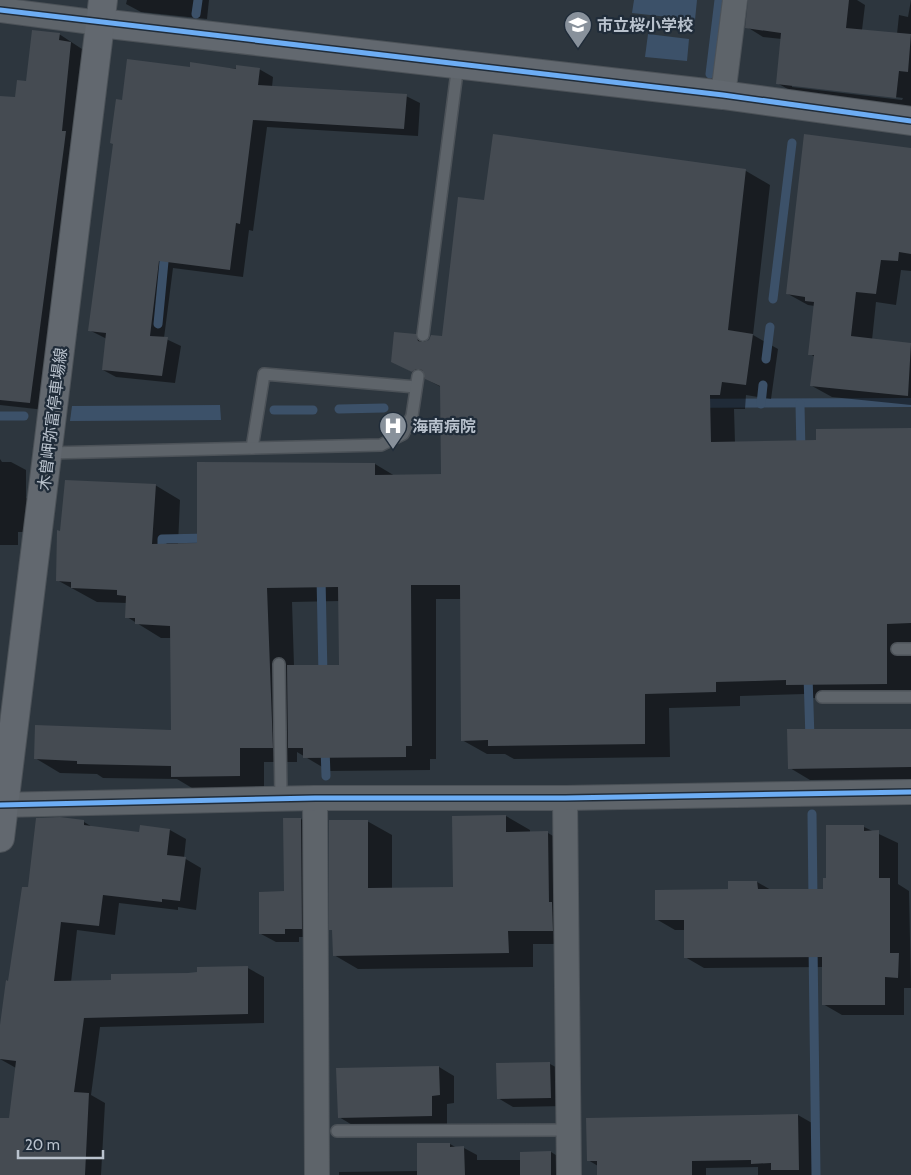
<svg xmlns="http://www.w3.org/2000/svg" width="911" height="1175" viewBox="0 0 911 1175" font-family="Cabin,'Noto Sans JP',sans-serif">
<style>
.water{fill:#3c5169}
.shadow{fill:#0007;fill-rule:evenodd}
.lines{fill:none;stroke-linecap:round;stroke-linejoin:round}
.stream{stroke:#3c5169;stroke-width:9}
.building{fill:#454b52}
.lane-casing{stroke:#4c5258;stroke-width:14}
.street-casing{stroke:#4c5258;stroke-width:26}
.secondary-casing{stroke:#4c5258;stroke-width:30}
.lane{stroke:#5e646a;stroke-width:11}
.street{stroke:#5e646a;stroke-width:24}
.secondary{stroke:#62686f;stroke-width:28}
.cycleway-casing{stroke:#202c39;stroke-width:8}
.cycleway{stroke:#6dadf4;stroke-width:5}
.labels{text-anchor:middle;stroke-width:4.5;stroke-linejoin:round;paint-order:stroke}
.poi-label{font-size:16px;font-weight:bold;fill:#b9c2cd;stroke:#202c39;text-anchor:start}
.street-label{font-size:16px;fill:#b9c2cd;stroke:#202c39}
</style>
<rect width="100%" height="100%" fill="#2d363e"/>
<g class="water">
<polygon points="634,0 697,0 695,20 632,13"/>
<polygon points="648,34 689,39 687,61 645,57"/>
<polygon points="911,398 911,407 659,408 658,399"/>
<polygon points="220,405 221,420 70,421 72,406"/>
</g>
<g class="shadow">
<polygon points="127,0 209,0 207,19 141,12 126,4"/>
<path d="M749,0H857L865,5L862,30L897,34L899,15L908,17L911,0V107L793,92L777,83L782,39L763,37L747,27ZM792,84L903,98L902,100L792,87Z"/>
<polygon points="59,34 85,51 45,410 0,405 0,97 16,99"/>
<polygon points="191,68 259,69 273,77 272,87 406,96 420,103 418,136 267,127 253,231 249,230 243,277 173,268 164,338 181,346 175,383 116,377 103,370 107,339 89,330 123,102"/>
<polygon points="911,150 911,271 901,270 896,305 876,302 872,340 911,344 911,405 832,397 812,386 815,357 810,354 815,306 808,305 788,294"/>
<path d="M746,171L770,185L753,335L778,349L771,399L746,395L745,409H734L735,443L818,441L911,429V698H813L805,694L740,696V706L669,708L670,757L514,759L505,754H487L462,740L461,599H436V759H430V770L329,771L297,752V762H264V790L197,791L177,779L103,778L97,774L60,773L35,758L172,732L171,638H161L127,617V603L97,602L57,580L155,485L180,500L178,545H198L375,464L395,476H442L441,387L392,361L415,335L427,342L443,338L485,201ZM340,601V666H294L292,602Z"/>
<polygon points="0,459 2,462 11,462 26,470 26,498 29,500 30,532 18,532 18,545 0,545"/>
<polygon points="911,730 911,779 810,780 790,768"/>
<polygon points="506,816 530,830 530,833 548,833 572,847 577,944 533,944 533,967 358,969 334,955 367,821 392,835 392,889 454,888"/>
<polygon points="301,819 316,828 317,937 299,937 299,942 276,942 261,934 285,892 284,820"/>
<polygon points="84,822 94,828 140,834 141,826 170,830 186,839 184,858 201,868 196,910 178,907 178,910 119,903 115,935 77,930 71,982 112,981 248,968 264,977 264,1023 100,1027 91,1095 105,1103 101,1175 0,1175 0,1119 10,1119 16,1068 0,1059 0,1039 29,889"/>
<polygon points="827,826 864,827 898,843 898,884 909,891 911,988 904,988 904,1015 842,1015 823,1004 823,967 704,968 685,957 685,930 675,930 656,919 729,891 757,882 771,890 824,890 828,880"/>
<polygon points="550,1064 565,1072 565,1106 513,1107 498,1098"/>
<polygon points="439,1067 454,1076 454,1103 447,1104 447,1124 354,1126 339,1117"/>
<polygon points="798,1115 812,1123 813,1175 758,1175 758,1167 706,1168 706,1175 598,1175 598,1166 588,1160 587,1119"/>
<polygon points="450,1144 457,1148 464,1148 477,1155 477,1160 521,1160 551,1152 564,1160 564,1175 339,1175 339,1172 419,1171"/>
</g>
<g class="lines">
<g class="stream">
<polyline points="196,14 198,0"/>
<polyline points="710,74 719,0"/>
<polyline points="773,299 792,143"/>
<polyline points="158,324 165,251"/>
<polyline points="766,359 770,327"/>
<polyline points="761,404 763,385"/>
<polyline points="800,404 801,452"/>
<polyline points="339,409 384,408"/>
<polyline points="274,410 313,410"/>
<polyline points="0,416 24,416"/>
<polyline points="162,554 162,539 208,538"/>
<polyline points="321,577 323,676"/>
<polyline points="808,675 810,739"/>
<polyline points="325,747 326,776"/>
<polyline points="812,814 813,900"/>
<polyline points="813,945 816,1175"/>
</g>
</g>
<g class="building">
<polygon points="748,0 849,0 846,28 911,34 908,72 899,71 896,98 776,84 781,33 745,28"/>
<polygon points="32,30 60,33 59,40 71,42 62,131 66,131 64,147 30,403 0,400 0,96 15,97 17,80 26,81"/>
<polygon points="127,59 190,67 190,62 236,69 236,65 260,68 258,85 407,94 404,129 253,120 240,224 236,223 230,270 159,261 150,336 168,337 162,376 102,370 106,333 88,331 113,144 110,143 116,99 122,100"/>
<polygon points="493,134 746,169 728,330 753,334 746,385 722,382 720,395 710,395 711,442 816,440 816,429 911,428 911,623 887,624 887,684 786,685 786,680 716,682 716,692 645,694 645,744 488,746 488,740 461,741 460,585 411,585 412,746 406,746 406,757 303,758 303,748 288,748 287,665 339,665 338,587 267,588 273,748 240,748 240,776 171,777 171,766 77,764 77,761 34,759 35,725 171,730 170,626 135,624 135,618 125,618 126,596 117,595 117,590 71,588 71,582 56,581 57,530 60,531 65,480 156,484 152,544 197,543 197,462 375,463 375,475 441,474 440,386 425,379 422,370 416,369 412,372 391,362 394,332 416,334 418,341 423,342 429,340 431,335 442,336 458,197 484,200"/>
<polygon points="804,134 911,148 911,254 899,252 898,261 881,260 876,294 856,292 851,336 911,343 908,396 810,386 814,355 808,355 814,302 805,301 805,297 786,294"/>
<polygon points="787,729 911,729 911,767 788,769"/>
<polygon points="506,815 506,832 548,831 549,902 552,902 553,931 508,931 509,953 333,956 332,930 329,930 329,820 368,820 368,888 453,887 452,816"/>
<polygon points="60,817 84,820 84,825 139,832 140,825 170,829 167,855 186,857 180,901 162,899 162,902 103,895 99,926 61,922 54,981 111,980 111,974 188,973 197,972 197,967 248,966 248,1014 84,1018 74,1092 89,1093 85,1175 0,1175 0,1118 9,1118 16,1061 0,1059 0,1025 6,980 8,981 22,887 28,887 36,818"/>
<polygon points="283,818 301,818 302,929 285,929 285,934 259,934 259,892 284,891"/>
<polygon points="826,825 864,825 864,831 879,830 879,878 890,878 890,953 899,953 898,978 885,977 885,1005 822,1005 822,957 684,958 684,920 655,920 655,890 728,889 728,881 757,881 758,889 823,889 823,878 826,878"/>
<polygon points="550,1062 551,1098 497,1099 496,1063"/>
<polygon points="439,1066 440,1095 432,1096 432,1116 338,1118 336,1068"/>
<polygon points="798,1114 799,1170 771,1170 771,1163 751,1164 751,1160 692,1161 692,1175 597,1175 597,1161 587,1161 586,1118"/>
<polygon points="417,1143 450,1143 450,1147 464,1146 465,1175 417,1175"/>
<polygon points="551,1151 551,1175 520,1175 520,1152"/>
</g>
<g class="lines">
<defs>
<g id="lane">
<polyline points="423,335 458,64"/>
<polyline points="252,448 264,374 416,387"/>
<polyline points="48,453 381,445 403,434 412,416 418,376"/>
<polyline points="897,649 911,649"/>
<polyline points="279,664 281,799"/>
<polyline points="822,697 911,697"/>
<polyline points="337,1131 568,1130"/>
</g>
<g id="street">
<polyline points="0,10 100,23"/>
<polyline points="723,95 735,0"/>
<polyline points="315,798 317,1175"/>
<polyline points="565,798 569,1175"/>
<polyline points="0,805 315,798 565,798 911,792"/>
</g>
<g id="secondary">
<polyline points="100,23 723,95 911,121"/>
<polyline points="0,838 103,0"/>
</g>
</defs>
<use href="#lane" class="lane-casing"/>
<use href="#street" class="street-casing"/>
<use href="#secondary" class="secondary-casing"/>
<use href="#lane" class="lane"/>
<use href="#street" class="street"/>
<use href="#secondary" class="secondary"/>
<defs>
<g id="cycleway">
<polyline points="0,10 723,95 911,121"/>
<polyline points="0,805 315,798 565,798 911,792"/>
</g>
</defs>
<use href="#cycleway" class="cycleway-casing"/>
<use href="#cycleway" class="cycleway"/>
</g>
<defs>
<symbol id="school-pin" viewBox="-11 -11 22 30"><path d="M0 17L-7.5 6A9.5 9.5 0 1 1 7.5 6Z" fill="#88919b" stroke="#202c39"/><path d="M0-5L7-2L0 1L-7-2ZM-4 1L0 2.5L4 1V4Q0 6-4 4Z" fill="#fff"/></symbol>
<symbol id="hospital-pin" viewBox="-11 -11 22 30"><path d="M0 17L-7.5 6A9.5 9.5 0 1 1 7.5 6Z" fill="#88919b" stroke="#202c39"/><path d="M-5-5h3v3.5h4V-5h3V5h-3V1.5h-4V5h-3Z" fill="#fff"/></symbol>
</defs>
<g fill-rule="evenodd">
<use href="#school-pin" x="562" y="9" width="32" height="43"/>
<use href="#hospital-pin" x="377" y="410" width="32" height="43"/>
</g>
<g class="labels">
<g class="poi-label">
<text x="597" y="31">市立桜小学校</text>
<text x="412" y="432">海南病院</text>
</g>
<g class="street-label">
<text transform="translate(52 419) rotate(-83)" y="6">木曽岬弥富停車場線</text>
</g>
</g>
<path d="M18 1150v8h85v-8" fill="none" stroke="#b9c2cd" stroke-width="2.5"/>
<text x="25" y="1150" font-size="15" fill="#b9c2cd" stroke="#202c39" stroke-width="4" paint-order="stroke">20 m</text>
</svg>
